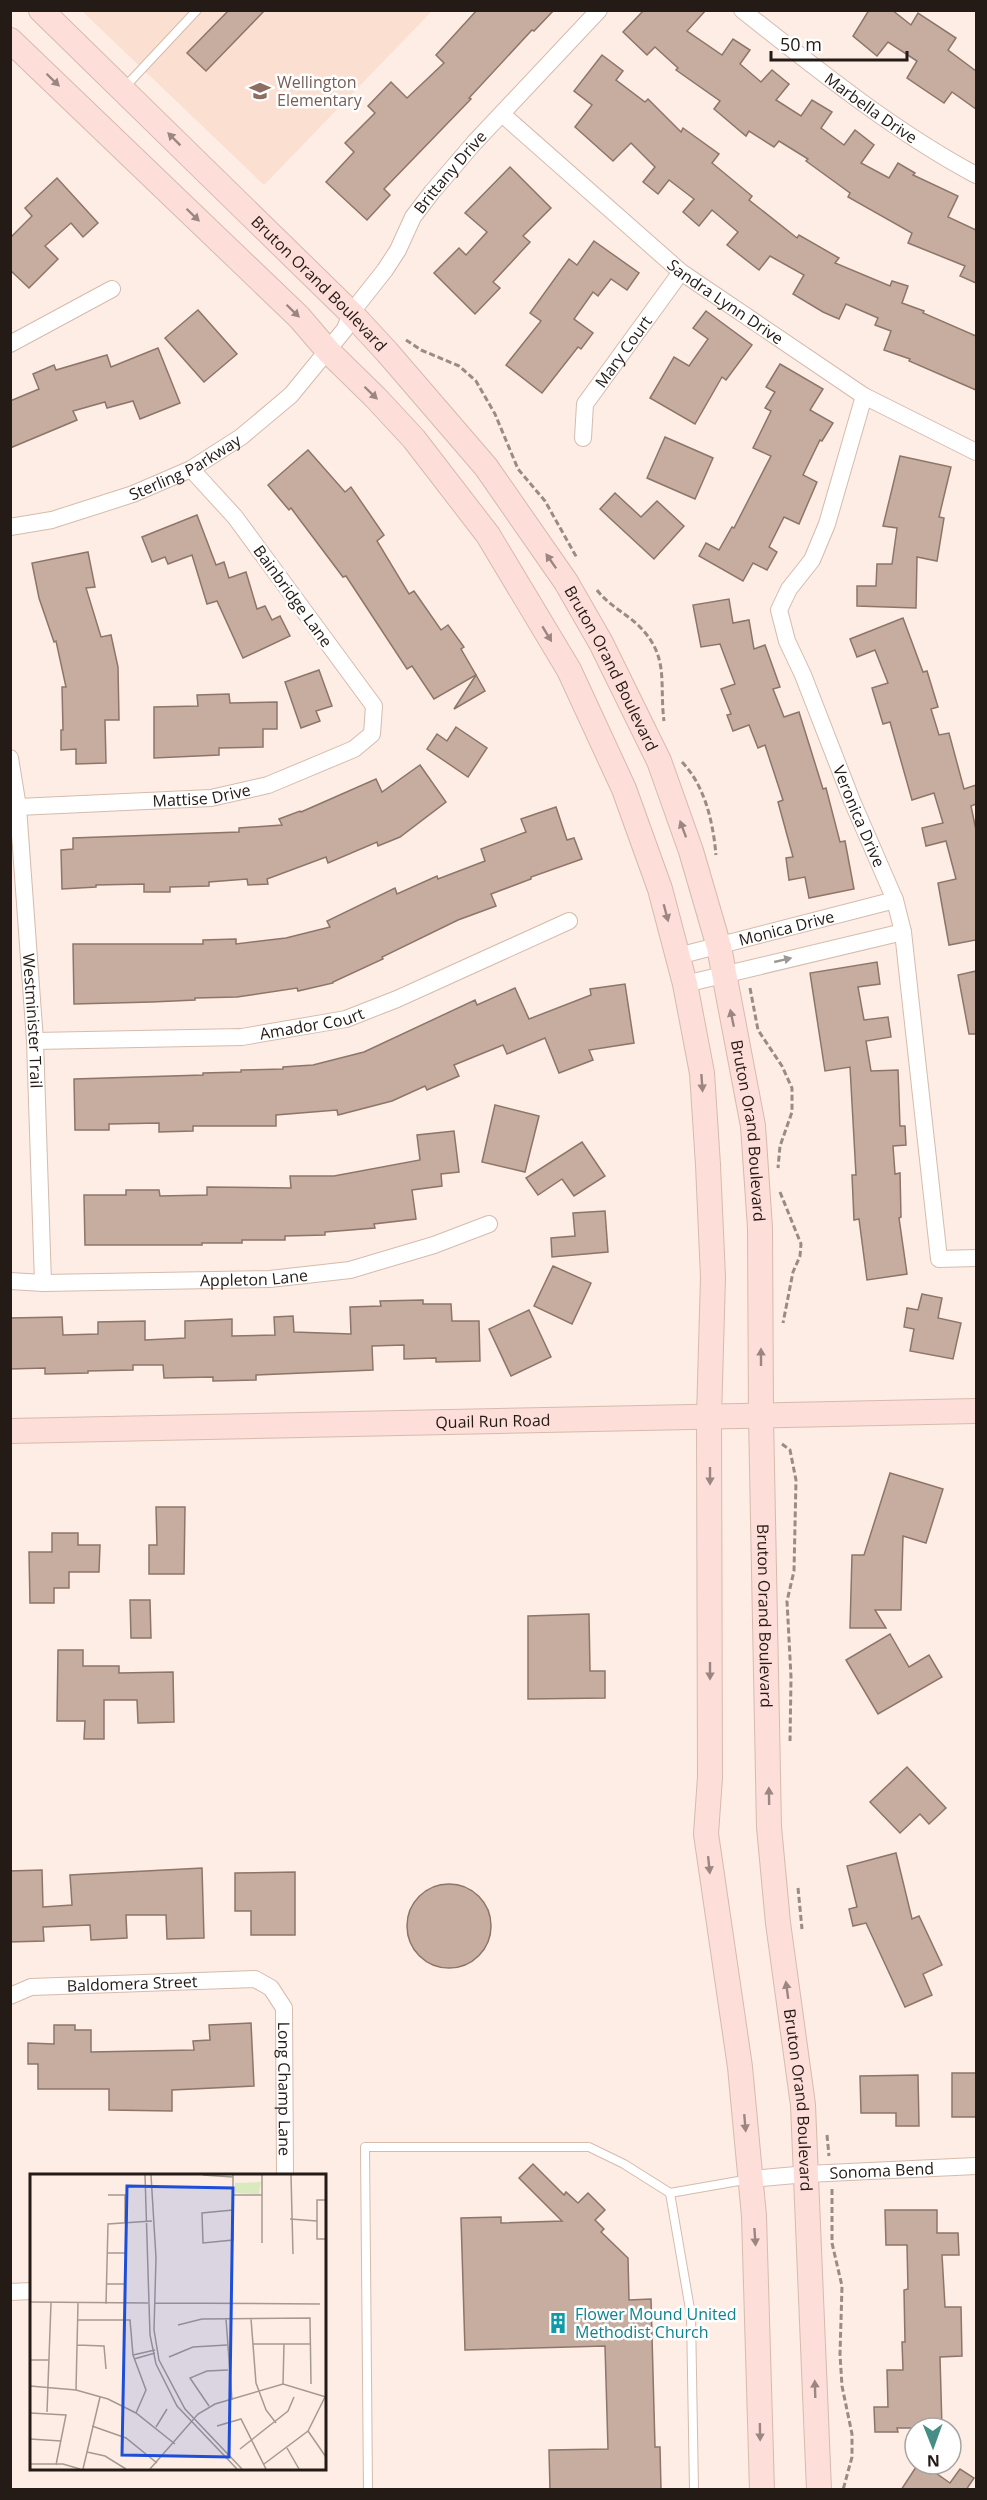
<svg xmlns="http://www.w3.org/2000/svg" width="987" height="2500" viewBox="0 0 987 2500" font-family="'Open Sans',sans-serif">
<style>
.built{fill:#fbdfd0}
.building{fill:#c7ada0;stroke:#8d7569;stroke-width:1.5}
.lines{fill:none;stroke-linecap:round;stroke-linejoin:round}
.lane-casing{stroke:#d5bbad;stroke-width:10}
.street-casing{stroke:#d5bbad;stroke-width:18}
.secondary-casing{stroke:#d5bbad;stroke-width:26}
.path{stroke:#998c85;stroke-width:3;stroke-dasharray:6 3;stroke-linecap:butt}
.lane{stroke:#fff;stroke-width:8}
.street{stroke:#fff;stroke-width:16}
.secondary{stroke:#feded9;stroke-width:24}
.oneway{fill:#9c8681}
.oneway2{fill:#9c9896}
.labels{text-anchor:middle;stroke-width:5;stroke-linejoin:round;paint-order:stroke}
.education-label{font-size:16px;fill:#785e54;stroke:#fff;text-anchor:start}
.street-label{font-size:16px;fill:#241b16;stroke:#fff}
.culture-label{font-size:16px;fill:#0d838f;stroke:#fff;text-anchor:start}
.inset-road{fill:none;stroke:#a69992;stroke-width:1.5}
.view{fill:#1d4ed8;fill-opacity:0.15;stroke:#1d4ed8;stroke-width:3}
.inset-edge{fill:none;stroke:#241b16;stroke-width:3}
</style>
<rect width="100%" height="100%" fill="#fdede4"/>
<polygon class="built" points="82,11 432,11 264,185"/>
<g class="building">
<polygon points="229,10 265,10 206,71 187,53"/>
<polygon points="477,10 554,10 534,31 532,30 469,98 471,99 384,189 390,195 367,220 326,182 354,152 345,143 375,113 368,106 391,82 407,98 444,63 436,55"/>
<polygon points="644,10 706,10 687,31 722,55 733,39 750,50 740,64 761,82 772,70 789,84 776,100 801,116 812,100 832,112 821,128 844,145 855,130 874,145 861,163 889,178 898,163 915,173 913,175 958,196 948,217 976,230 976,283 960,276 965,266 908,243 912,233 848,197 850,193 806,161 808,159 779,141 774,147 749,131 746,136 714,109 720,101 676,70 678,68 655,47 647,55 623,32"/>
<polygon points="869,10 892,10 911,25 918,13 956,38 948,50 976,71 976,109 952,92 944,103 907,78 917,61 888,42 877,56 853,36"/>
<polygon points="602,55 623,71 616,80 645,102 648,99 681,132 683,128 719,154 712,163 752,196 749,200 797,238 799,235 839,258 835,263 890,286 892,281 908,286 902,303 924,311 923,313 976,336 976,390 909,361 910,359 884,350 891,331 875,325 878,318 846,304 839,319 823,312 793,294 804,275 770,256 759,270 727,245 738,232 712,210 699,226 683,212 694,199 669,180 658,194 643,182 655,167 631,143 613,161 575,127 592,105 574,91"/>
<polygon points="510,167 551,208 523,236 530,242 493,282 500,288 475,314 434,273 459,248 466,255 487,232 465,213"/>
<polygon points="57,178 98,223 83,237 71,223 45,246 58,259 29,288 10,270 10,238 32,216 25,208"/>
<polygon points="594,241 639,273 627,290 611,279 598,296 593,292 574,319 593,333 581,349 578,347 542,393 506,365 541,321 530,313 569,259 577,265"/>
<polygon points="198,310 237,354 204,382 165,338"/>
<polygon points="706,311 752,345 726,380 722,377 695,424 650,398 674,357 689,366 708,339 693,328"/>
<polygon points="158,348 180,403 140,419 133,401 107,408 105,402 73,411 77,420 10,448 10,401 39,389 33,374 54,365 56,370 107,355 111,367"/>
<polygon points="780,364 823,389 810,410 833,423 822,441 820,440 803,475 817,482 799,524 784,517 769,547 777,552 767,570 753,563 743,581 699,556 706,543 719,550 732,527 734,528 771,456 753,448 771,411 765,408 775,392 766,387"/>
<polygon points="665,437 713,458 695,499 647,478"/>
<polygon points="308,450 345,492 351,487 384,535 377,541 409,594 414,591 441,630 448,625 464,647 461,649 476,675 434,699 412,666 407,669 346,576 343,577 291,508 289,510 268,485"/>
<polygon points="900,456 951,467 939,517 944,518 937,561 917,557 916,608 857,606 857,586 876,586 877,564 892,564 897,528 883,526"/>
<polygon points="615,493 641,517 657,501 684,526 654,559 600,509"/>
<polygon points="197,515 216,565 224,562 229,578 246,572 257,609 265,606 272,620 280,616 290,636 243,658 217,601 207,604 192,555 168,564 165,557 152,562 142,537"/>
<polygon points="88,552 95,587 86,588 101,637 111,635 118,667 119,720 105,720 106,763 76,764 76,749 61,750 61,730 63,730 62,687 66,687 56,641 54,642 39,598 32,563"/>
<polygon points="729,599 733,623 749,620 754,649 765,645 780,687 773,689 784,717 799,712 823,789 826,788 840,842 845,841 854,889 809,898 805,877 789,880 786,858 793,857 778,802 783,800 765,745 758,748 749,725 733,731 727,715 731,714 721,689 735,684 720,644 701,647 693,605"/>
<polygon points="903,618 923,672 927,671 938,707 931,709 939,735 949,733 964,789 976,785 976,804 971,806 976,830 976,940 949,945 938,883 956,879 946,841 926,846 922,828 943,823 934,793 912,800 890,722 883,724 872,688 888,683 875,650 857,657 850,639"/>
<polygon points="319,670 332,706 316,711 320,721 301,728 285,682"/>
<polygon points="476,675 485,691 454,709"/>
<polygon points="229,694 230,703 277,702 277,729 263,729 263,747 219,748 219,755 154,758 154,707 198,706 197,695"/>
<polygon points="456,727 487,748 468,777 427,749 437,734 447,741"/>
<polygon points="420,765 446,802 400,837 378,846 377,842 328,863 326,857 267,879 268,884 248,885 247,879 209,882 209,886 170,887 170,892 144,892 144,884 96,885 96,887 62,889 61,850 73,849 73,838 239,832 239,828 282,825 279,819 300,811 301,812 376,779 382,792"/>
<polygon points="556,807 567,840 574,838 582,859 531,877 531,879 491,894 496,906 458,920 382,957 383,959 333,982 333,983 298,991 297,988 237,997 195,998 195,1000 152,1002 74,1004 73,944 203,944 203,940 236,939 236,944 286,938 330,927 327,921 395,888 397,894 437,876 438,879 485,861 481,849 526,832 521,819"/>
<polygon points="877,962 880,984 858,987 864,1020 888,1017 891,1037 866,1041 871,1071 898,1070 900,1126 905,1126 906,1145 893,1146 895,1174 900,1173 901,1217 899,1218 907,1274 867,1280 859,1219 854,1220 852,1175 856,1175 850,1067 825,1071 810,973"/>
<polygon points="976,971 976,1034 969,1034 958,975"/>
<polygon points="625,984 634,1043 589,1050 593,1060 559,1073 545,1038 507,1054 503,1045 454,1065 459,1076 427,1090 425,1086 392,1101 338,1115 337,1110 276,1115 276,1126 193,1126 193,1131 159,1132 159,1123 109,1124 109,1130 75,1130 74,1079 203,1075 203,1073 241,1072 241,1070 283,1069 283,1067 313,1065 364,1052 475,1000 477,1005 515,988 529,1019 591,995 590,989"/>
<polygon points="495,1105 539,1116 525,1172 482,1162"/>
<polygon points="454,1131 459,1172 441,1174 442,1186 412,1190 416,1219 374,1224 375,1228 325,1232 325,1235 285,1236 285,1240 242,1240 242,1243 202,1243 202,1245 85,1245 84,1195 126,1195 126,1190 159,1190 160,1196 207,1195 207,1187 291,1188 290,1176 334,1176 420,1160 417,1135"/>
<polygon points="582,1142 605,1176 574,1196 562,1179 538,1195 526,1178"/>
<polygon points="605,1211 608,1252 552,1257 551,1238 575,1236 573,1213"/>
<polygon points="553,1266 591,1283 572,1324 534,1306"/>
<polygon points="922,1294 942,1298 938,1318 961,1323 953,1359 910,1351 914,1329 904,1327 907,1308 918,1310"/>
<polygon points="423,1300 423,1304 451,1304 452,1321 479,1321 480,1361 436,1362 436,1358 404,1359 404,1345 372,1346 373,1370 256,1375 256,1380 213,1381 213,1377 164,1378 163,1365 133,1365 133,1370 88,1371 88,1373 45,1374 45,1368 10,1369 10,1318 62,1317 63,1335 98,1334 98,1322 145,1321 145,1340 185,1338 185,1321 212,1320 232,1319 232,1336 275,1335 274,1317 293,1316 294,1332 351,1334 350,1307 381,1306 380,1301"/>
<polygon points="529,1310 551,1357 511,1376 489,1329"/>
<polygon points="890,1473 943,1489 926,1543 903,1536 901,1610 875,1610 886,1628 850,1628 852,1555 864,1555"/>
<polygon points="156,1507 185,1507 184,1574 149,1574 149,1545 157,1545"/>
<polygon points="52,1533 78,1533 78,1545 100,1545 99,1572 69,1572 69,1588 54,1588 54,1603 30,1603 29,1552 52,1552"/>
<polygon points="130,1600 150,1600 151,1638 131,1638"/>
<polygon points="589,1614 590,1671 605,1671 605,1698 528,1699 528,1616"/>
<polygon points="890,1634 909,1667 929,1655 942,1677 878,1714 846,1660"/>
<polygon points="58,1650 83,1650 83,1666 119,1666 119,1673 173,1672 174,1722 138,1723 137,1700 104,1700 104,1739 84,1739 85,1721 57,1721"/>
<polygon points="907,1767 946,1808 929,1824 920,1814 900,1833 870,1802"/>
<polygon points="896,1853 912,1919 919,1916 942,1965 923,1974 932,1995 905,2007 866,1923 853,1926 849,1909 857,1907 847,1866"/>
<polygon points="202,1868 204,1938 167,1939 166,1915 126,1915 127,1938 91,1940 90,1925 43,1927 44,1941 10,1942 10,1871 42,1870 43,1907 72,1905 70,1875"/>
<polygon points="295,1872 295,1935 251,1935 251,1911 235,1911 235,1873"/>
<circle cx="449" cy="1926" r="42"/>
<polygon points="251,2023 254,2086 172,2090 172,2111 109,2110 109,2089 38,2089 38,2064 28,2064 28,2043 54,2044 54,2025 75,2025 75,2030 91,2030 91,2052 194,2050 193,2041 210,2040 209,2025"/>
<rect x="952" y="2073" width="24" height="44"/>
<polygon points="918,2075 919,2126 896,2126 896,2113 861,2113 860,2076"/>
<polygon points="533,2164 564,2195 566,2192 578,2203 588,2193 605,2210 595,2220 604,2229 601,2232 628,2258 629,2300 651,2299 655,2447 660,2447 661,2490 550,2490 549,2450 608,2449 605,2346 465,2350 461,2218 501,2217 501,2223 562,2221 519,2178"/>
<polygon points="885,2210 937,2210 937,2233 958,2233 959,2255 942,2255 945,2307 961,2307 962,2356 940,2357 942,2428 897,2428 898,2432 875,2432 874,2407 888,2407 887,2370 903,2370 902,2342 905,2342 904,2290 908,2289 907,2245 886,2245"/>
<polygon points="918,2464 923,2464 950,2483 960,2469 974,2478 966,2490 901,2490"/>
</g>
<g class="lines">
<defs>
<g id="lane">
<polyline points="123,89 197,10"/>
<polyline points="670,2193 691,2315 694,2490"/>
<polyline points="368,2490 365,2147 589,2147 624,2164 670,2193 750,2179"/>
</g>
<g id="street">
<path id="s1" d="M742,10C817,69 892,130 976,175"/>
<path id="s2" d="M502,114L681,272L864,396L976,452"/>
<polyline points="10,344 112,289"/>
<path id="s3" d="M864,396L827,524L812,560L789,589L779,610L787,641L803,675L852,801L895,900L903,932L939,1259L976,1258"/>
<path id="s4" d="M583,438L585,404L681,272"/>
<path id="s5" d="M10,527L52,520L133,494L191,469L241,437L291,395L345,329L351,313L385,270L398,250L413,217L432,192L474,143L599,10"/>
<path id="s6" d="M10,758L18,807L35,1041L43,1283"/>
<path id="s7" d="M18,807L211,798L268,785L354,749L372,734L374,706L235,517L191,469"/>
<path id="s8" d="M678,956L895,900"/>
<polyline points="685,984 903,932"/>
<path id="s9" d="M35,1041L242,1037L346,1019L397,999L569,921"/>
<path id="s10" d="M10,1281L43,1283L270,1279L350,1270L434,1245L489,1224"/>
<path id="s11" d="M10,1996L31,1987L255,1979L271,1988L284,2008L285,2176"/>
<path id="s12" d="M750,2179L807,2174L976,2166"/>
<polyline points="10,2292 32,2291"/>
</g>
<g id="secondary">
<path id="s13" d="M41,10L351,313L387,352L486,467L566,582L601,643L659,761L691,851L719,947L753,1126L760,1228L761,1416L769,1827L778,1923L803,2105L819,2490"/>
<polyline points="10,40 299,317 329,352 376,398 414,439 488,535 569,670 624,789 660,889 685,984 702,1073 708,1165 713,1277 709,1417 710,1777 706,1834 740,2067 754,2216 762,2490"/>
<path id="s14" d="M10,1431L976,1411"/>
</g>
</defs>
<use href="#lane" class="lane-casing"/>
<use href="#street" class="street-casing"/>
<use href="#secondary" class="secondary-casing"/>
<g class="path">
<polyline points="406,340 421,350 459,366 476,381 495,414 518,469 545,501 577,558"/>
<path d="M597,590C609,606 626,613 639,626C670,657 659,683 664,721"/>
<path d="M682,762C705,786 713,822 716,855"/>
<polyline points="750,988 758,1030 782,1066 792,1088 792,1112 780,1146 778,1168"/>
<polyline points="780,1192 801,1244 800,1256 793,1272 783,1323"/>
<polyline points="782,1444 790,1450 796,1480 794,1571 787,1601 791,1677 790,1741"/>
<polyline points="798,1888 802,1929"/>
<polyline points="827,2135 829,2156"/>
<polyline points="832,2189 832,2243 842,2286 840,2354 842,2386 852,2434 852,2457 843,2490"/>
</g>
<use href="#lane" class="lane"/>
<use href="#street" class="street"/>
<use href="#secondary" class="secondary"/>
</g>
<defs><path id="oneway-solid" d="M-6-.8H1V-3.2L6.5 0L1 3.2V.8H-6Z" transform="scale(1.5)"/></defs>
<g class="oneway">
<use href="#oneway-solid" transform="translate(53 80) rotate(44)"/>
<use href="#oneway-solid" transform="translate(174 139) rotate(-135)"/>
<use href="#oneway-solid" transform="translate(193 215) rotate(44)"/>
<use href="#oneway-solid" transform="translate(293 311) rotate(44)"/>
<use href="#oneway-solid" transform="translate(371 393) rotate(44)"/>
<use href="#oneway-solid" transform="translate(551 561) rotate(-125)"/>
<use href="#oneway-solid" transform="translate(547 634) rotate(59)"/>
<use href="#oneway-solid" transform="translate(683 829) rotate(-110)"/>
<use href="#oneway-solid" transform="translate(666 913) rotate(75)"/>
<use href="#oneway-solid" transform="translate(732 1018) rotate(-102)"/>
<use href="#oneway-solid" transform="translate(702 1083) rotate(86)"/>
<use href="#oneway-solid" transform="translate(761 1357) rotate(-90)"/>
<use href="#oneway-solid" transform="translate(710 1476) rotate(90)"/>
<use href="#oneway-solid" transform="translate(710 1671) rotate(90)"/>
<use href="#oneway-solid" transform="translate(769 1796) rotate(-91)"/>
<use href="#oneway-solid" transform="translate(709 1865) rotate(84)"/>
<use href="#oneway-solid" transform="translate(787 1990) rotate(-98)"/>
<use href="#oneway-solid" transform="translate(745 2123) rotate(85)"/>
<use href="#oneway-solid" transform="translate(755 2237) rotate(86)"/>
<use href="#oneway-solid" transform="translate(815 2389) rotate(-92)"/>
<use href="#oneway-solid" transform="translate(760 2432) rotate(89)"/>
</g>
<use class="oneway2" href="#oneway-solid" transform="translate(783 960) rotate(-13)"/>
<defs>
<symbol id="school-bare" viewBox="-9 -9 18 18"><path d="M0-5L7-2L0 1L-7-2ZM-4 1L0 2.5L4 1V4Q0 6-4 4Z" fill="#8d6e63" stroke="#fff" stroke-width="2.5" paint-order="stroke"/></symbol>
<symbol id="building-bare" viewBox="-9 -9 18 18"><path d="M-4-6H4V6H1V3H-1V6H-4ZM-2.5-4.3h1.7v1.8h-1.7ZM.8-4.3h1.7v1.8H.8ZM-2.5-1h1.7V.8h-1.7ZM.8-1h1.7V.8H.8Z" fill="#0f9aa8" stroke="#fff" stroke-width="2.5" paint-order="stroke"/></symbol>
</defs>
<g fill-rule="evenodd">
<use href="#school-bare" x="245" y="76" width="30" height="30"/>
<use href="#building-bare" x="543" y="2308" width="30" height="30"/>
</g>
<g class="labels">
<g class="education-label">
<text x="277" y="88">Wellington<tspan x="277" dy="18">Elementary</tspan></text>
</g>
<g class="street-label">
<text dy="6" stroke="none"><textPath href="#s1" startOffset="162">Marbella Drive</textPath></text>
<text dy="6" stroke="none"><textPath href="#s5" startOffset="591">Brittany Drive</textPath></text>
<text dy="6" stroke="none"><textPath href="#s13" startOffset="390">Bruton Orand Boulevard</textPath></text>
<text dy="6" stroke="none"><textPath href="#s2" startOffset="292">Sandra Lynn Drive</textPath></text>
<text dy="6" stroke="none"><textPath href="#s4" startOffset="99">Mary Court</textPath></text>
<text dy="6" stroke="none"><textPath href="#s5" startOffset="186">Sterling Parkway</textPath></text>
<text transform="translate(293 596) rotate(54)" y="6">Bainbridge Lane</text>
<text dy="6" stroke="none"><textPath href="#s13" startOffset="876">Bruton Orand Boulevard</textPath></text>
<text dy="6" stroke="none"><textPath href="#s7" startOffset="184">Mattise Drive</textPath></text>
<text dy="6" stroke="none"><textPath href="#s3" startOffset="454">Veronica Drive</textPath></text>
<text dy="6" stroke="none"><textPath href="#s8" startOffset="112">Monica Drive</textPath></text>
<text dy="6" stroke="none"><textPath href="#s6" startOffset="264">Westminister Trail</textPath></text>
<text dy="6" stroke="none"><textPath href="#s9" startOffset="278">Amador Court</textPath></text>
<text dy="6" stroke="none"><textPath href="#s13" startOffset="1362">Bruton Orand Boulevard</textPath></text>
<text dy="6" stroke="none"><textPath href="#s10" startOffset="244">Appleton Lane</textPath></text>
<text dy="6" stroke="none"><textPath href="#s14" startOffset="483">Quail Run Road</textPath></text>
<text dy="6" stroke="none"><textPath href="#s13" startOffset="1848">Bruton Orand Boulevard</textPath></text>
<text dy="6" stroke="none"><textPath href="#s11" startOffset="124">Baldomera Street</textPath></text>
<text dy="6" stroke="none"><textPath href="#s11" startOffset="370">Long Champ Lane</textPath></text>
<text dy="6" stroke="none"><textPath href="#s13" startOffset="2334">Bruton Orand Boulevard</textPath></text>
<text dy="6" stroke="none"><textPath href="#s12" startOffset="132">Sonoma Bend</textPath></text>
</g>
<g class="culture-label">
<text x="575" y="2320">Flower Mound United<tspan x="575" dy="18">Methodist Church</tspan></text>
</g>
</g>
<g transform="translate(30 2174)">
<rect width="296" height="296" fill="#fdede4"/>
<path d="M231,8L229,20L205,19V9Z" fill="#d9ebbe"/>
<path class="inset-road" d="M115,1L120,161L126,190L147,232L207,295M121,1L126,84L124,156L129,186L155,235L212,295M173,1L203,3M203,1V66L173,69L172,39L203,36M232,1V69M261,1L263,80M78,21H95V48M203,21H232M296,26H287V65H296M260,45L287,47M77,79H96M77,110H96M0,128L118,129M125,129L290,130M76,130L78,50L122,47M196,145L202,226M221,145L226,209L236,236L246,249M48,146H100L103,181L116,216L106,239M148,151L172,145L280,144L281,210M223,170H281M47,171L74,172L76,195M103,181L125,176M139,183L163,173L197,171M104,185L125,179M0,186H19M253,210L254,170M0,212L46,216L78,225L106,239L145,270M46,216L48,129M179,232L160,204L177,197L198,196M17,238L21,129M0,239L36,241L26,291M62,252L96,264L127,289M187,252L211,245L236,295M126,253L137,235M278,257L296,283M0,265L31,267M257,274L269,295M210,275L258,237L264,223M57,278L75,282L96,295M0,290H33L50,295M234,290L278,257L295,223M53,295L70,223M120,295L168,240L185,230L253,210L296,223"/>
<path class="view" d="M97,12L203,14L199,283L92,281Z"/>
<rect width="296" height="296" class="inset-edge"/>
</g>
<rect width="987" height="2500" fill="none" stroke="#241b16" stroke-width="24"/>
<g transform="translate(933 2446) rotate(179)"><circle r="28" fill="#ffffff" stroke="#a7a4a2" stroke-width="1.5"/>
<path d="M0-4.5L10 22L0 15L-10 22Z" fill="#468d86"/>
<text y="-9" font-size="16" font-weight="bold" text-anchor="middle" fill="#241b16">N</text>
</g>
<path d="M771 51v9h136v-9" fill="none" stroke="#241b16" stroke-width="3"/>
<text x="780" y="51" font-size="18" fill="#241b16" stroke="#ffffff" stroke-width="4.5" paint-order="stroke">50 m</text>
</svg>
